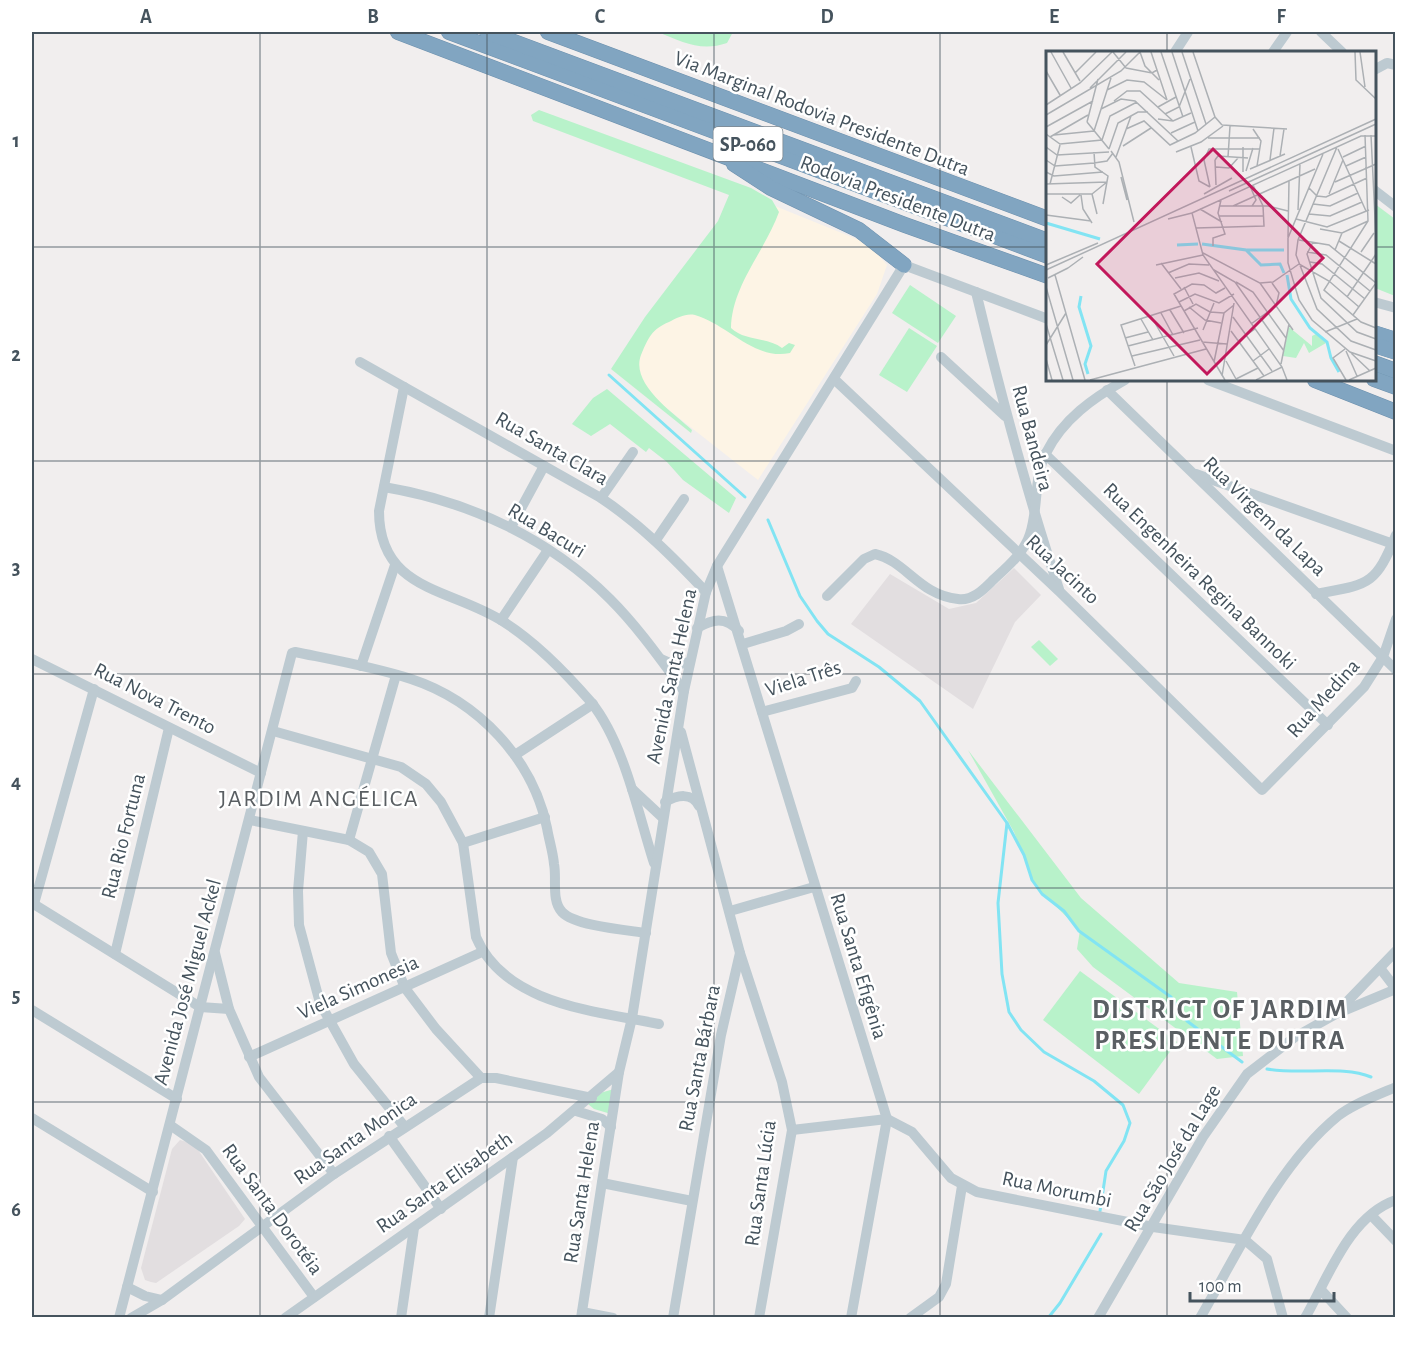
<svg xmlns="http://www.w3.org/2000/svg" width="1427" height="1349" viewBox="0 0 1427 1349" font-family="'Alegreya Sans',sans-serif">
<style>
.commercial{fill:#fdf4e5}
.education{fill:#e2dee0}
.green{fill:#b8f2ca}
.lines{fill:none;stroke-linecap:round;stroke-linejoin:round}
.stream{stroke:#82e4f3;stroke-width:3}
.highway-casing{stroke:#6d90ad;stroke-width:16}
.minor{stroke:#bdcad1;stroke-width:10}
.highway{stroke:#81a5c1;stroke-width:15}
.grid{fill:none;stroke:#45535d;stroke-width:1.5;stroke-opacity:0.55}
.labels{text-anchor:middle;stroke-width:5;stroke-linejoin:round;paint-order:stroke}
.shield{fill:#fff;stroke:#7d878e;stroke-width:1.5}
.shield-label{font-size:20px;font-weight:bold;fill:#45535d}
.street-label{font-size:21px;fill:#45535d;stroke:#fff}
.quarter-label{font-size:24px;letter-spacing:1.5px;fill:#5a5f63;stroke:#fff}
.district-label{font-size:27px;font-weight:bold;letter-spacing:1.5px;fill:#5a5f63;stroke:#fff}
.inset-river{fill:none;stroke:#82e4f3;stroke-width:3}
.inset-road{fill:none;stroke:#acb0b4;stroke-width:1.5}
.view{fill:#c2185b;fill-opacity:0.15;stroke:#c2185b;stroke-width:3}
.inset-edge{fill:none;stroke:#45535d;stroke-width:3}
.neatline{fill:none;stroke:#45535d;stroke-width:2}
.grid-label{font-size:20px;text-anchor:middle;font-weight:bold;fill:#45535d}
</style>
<rect width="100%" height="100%" fill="#f1eeee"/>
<polygon class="commercial" points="745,194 869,244 887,265 877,294 758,480 614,367"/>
<g class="education">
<polygon points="1014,568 1041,595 1015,622 973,709 851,624 890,574 949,609 976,603"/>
<polygon points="180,1140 194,1144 245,1219 239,1226 156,1283 151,1282 145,1280 141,1268 172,1149"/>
</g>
<g class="green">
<path d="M658,32H733L727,43C701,52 682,42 658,32Z"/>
<path d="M539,110L751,188L772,200L779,212C765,251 732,285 731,328C744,341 767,337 782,348L789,343L795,345L790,353C755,361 727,324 695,315C686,313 677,318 669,322C652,329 648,338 641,355C630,384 674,413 692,430L691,433L611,369L645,317L718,221L729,195L533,121L531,115Z"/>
<polygon points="1375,204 1395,219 1395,296 1375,288"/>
<polygon points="910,285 956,316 938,343 892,313"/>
<polygon points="909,328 937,346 907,392 879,375"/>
<polygon points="607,389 736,498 729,513 683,480 667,462 649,448 646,452 610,424 591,436 572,424 593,398"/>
<polygon points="1039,640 1058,659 1050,666 1031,647"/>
<polygon points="968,750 1081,898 1179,983 1237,992 1243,1056 1217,1059 1093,967 1077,949 1080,930 1035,886 1014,832"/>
<polygon points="1080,971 1177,1042 1139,1094 1043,1020"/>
<polygon points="614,1089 611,1114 594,1109 588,1104 600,1093"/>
</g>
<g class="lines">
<g class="stream">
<polyline points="609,375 745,497"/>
<polyline points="768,520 800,596 817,621 828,634 879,667 920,701 1007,823 998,903 1002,974 1009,1012 1021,1030 1044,1052 1094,1081 1123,1105 1130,1123 1124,1141 1106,1171 1100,1211"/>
<polyline points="1007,823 1024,855 1032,880 1042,894 1064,911 1079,931 1171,997 1187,1021 1242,1062"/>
<path d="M1267,1069C1301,1075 1343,1065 1371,1077"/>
<polyline points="1048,1318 1060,1303 1101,1234"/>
</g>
<defs>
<g id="highway">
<polyline points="398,32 905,225 1048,276"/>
<polyline points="449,32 1048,256"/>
<polyline points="487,32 1048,241"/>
<polyline points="548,32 1048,219"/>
<polyline points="734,164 771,188 859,230 904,265"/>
<polyline points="1374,333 1396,340"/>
<polyline points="1374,345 1396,352"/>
<polyline points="1374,363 1396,371"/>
<polyline points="1374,379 1396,387"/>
<polyline points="1315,380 1396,412"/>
</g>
</defs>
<use href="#highway" class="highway-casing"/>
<g class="minor">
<polyline points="1321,32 1342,52"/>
<polyline points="1175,52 1188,32"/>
<polyline points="1273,52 1287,32"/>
<polyline points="1374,70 1387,63 1396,65"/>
<polyline points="1374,190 1396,207"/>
<path d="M976,292C1000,392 1026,491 1059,589"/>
<polyline points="1374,302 1396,308"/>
<polyline points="941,357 1005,416"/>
<path d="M360,362L601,498C641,525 673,557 706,592"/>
<polyline points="834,379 1060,592 1262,790 1364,687 1383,657 1396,619"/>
<polyline points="1208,380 1396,451"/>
<path d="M404,387L379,511C379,592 452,588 504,622C537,643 566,673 591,702C624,743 638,813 654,863"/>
<polyline points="1107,390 1396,670"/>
<polyline points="1045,454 1328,725"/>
<polyline points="1196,474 1396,545"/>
<path d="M384,487C468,501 549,538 610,599C638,627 661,660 684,691"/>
<polyline points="601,498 633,452"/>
<polyline points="511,527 544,466"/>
<polyline points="656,540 684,499"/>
<polyline points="717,566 887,1119 851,1318"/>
<path d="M1316,594C1369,584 1375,586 1396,535"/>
<path d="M827,596L864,559L875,554C906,561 919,595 958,599C973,601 984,589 993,580C1007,567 1024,553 1030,534C1039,507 1033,479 1046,453C1063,419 1093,398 1125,380"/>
<polyline points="501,620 548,550"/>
<path d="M697,628C713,619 725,616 739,631"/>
<polyline points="743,644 786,631 799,624"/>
<polyline points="32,659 261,773"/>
<polyline points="661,659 675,665 690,662"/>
<polyline points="361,666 395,565"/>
<polyline points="762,712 852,688 856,681"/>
<path d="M273,731L401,767L426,784L441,802L463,843L476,937C505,1005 596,1011 659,1024"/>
<polyline points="515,755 593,704"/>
<polyline points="632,789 662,817"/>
<path d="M665,802C677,795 692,792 699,806"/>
<polyline points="250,820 349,840 369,852 382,874 391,953 405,988 436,1029 481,1078"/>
<polyline points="303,831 298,891 299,925 320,1003 354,1064 404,1126"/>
<polyline points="349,840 396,675"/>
<polyline points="463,843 545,817"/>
<polyline points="32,903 200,1007 229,1009"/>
<polyline points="34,904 94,689"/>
<polyline points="730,911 814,887"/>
<polyline points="215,953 229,1009 259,1077 334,1174"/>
<polyline points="740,953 782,1082 792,1130 759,1318"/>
<polyline points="115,954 169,728"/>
<polyline points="1380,968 1396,989"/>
<polyline points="1340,1009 1396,951"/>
<polyline points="32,1010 177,1099"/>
<polyline points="249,1057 482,952"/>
<polyline points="576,1111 602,1119 611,1127"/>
<polyline points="32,1118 153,1192"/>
<polyline points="887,1119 912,1132 951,1178 977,1192 1153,1227 1245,1240 1267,1259 1283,1318"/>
<polyline points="170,1125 206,1150 314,1297"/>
<polyline points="792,1130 887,1119"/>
<polyline points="389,1136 441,1209"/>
<polyline points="602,1183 692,1201"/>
<polyline points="1371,1215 1396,1241"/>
<polyline points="127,1287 145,1296 162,1300"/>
<polyline points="1321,1290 1347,1318"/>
<polyline points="582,1312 613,1318"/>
<path d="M119,1318L292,653L295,652C334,660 374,667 411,679C478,701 533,759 547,828C549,840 553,852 554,864C557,879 551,900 562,912C575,926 626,930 646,933"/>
<polyline points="131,1318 162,1300 334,1174 481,1078 496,1078 592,1098"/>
<polyline points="285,1318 547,1133 619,1072"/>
<polyline points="401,1318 414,1228"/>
<polyline points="489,1318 513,1157"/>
<polyline points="581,1318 619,1072 632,1018 684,691 706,592 717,566 904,265 1048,319"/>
<polyline points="673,1318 721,1035 740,953 681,732"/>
<polyline points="910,1318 939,1297 946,1284 962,1186"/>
<polyline points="1098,1318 1203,1137 1247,1074 1295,1037 1336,1014 1396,989"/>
<path d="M1200,1318C1239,1251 1278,1165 1338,1116C1353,1104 1377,1095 1396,1087"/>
<path d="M1305,1318C1328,1278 1349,1216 1396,1200"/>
</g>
<use href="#highway" class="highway"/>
</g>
<path class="grid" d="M260,32V1318M487,32V1318M714,32V1318M940,32V1318M1167,32V52M32,247H1048M1374,247H1396M1167,380V1318M32,461H1396M32,674H1396M32,888H1396M32,1102H1396"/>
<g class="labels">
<rect class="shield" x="713.5" y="127" width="69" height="34" rx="4.5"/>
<g class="shield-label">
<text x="748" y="151">SP-060</text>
</g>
<g class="street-label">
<text transform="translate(822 113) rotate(21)" y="7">Via Marginal Rodovia Presidente Dutra</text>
<text transform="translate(898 198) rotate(21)" y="7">Rodovia Presidente Dutra</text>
<text transform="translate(1033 438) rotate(75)" y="7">Rua Bandeira</text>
<text transform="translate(552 448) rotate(30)" y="7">Rua Santa Clara</text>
<text transform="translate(1265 516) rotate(44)" y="7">Rua Virgem da Lapa</text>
<text transform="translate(547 530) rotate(31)" y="7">Rua Bacuri</text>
<text transform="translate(1063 569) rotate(43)" y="7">Rua Jacinto</text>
<text transform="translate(1200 576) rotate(44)" y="7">Rua Engenheira Regina Bannoki</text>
<text transform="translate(671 676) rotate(-78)" y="7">Avenida Santa Helena</text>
<text transform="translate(803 678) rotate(-18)" y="7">Viela Três</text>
<text transform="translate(155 698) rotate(27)" y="7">Rua Nova Trento</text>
<text transform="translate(1323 698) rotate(-48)" y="7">Rua Medina</text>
<text transform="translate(123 836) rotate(-76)" y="7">Rua Rio Fortuna</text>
<text transform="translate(859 966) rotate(73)" y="7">Rua Santa Efigênia</text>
<text transform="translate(187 982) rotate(-75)" y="7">Avenida José Miguel Ackel</text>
<text transform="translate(358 987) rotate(-24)" y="7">Viela Simonesia</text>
<text transform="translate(699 1058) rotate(-79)" y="7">Rua Santa Bárbara</text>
<text transform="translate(355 1138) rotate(-35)" y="7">Rua Santa Monica</text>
<text transform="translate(1172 1158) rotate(-59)" y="7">Rua São José da Lage</text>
<text transform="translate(444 1182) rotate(-35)" y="7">Rua Santa Elisabeth</text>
<text transform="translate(760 1183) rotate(-82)" y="7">Rua Santa Lúcia</text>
<text transform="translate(1057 1189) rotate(12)" y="7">Rua Morumbi</text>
<text transform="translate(581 1192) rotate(-81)" y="7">Rua Santa Helena</text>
<text transform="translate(273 1209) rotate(54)" y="7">Rua Santa Dorotéia</text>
</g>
<g class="quarter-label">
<text x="319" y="806">JARDIM ANGÉLICA</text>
</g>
<g class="district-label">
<text x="1220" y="1018">DISTRICT OF JARDIM<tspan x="1220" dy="31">PRESIDENTE DUTRA</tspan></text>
</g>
</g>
<g transform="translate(1046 51)">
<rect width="330" height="330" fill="#f1eeee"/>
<path d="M243,276L266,295V285L270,283L280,292L263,302L258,292L250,307L237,305Z" fill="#b8f2ca"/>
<path class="inset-river" d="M0,172L54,188M156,193L200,199L215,214L234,213L238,222M131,194L152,193M201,199H238M241,224L245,248L264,277L281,291L285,307L293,321M35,245L33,256L45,295L39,313L42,323"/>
<path class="inset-road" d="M5,1L25,37M17,1L34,30M67,1L80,17M94,1L99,15L113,29M105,1L121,49M115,1L137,66M126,1L152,80M136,1L160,73M147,1L169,66L176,74M309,1L310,29L330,48M314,1L319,36M80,17L106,22L111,19M0,20L14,44M29,22L50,1M44,37L80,1M61,39L81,29L98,31L121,49M68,50L81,40H94L127,70M0,54L34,32L66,1M112,56L130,46M55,58L75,48L89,50L132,90M119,63L133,56L144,28M0,64L75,20L94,1M112,68L127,70L145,62M41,71L52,28M41,71L63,98M176,74L241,78M0,76L47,50M80,78L98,70L124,94L149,82L169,66M207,78L215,90L211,115M48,80L65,27M125,82L149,71M0,83L14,93L56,89L64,65L91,51M8,84L48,80M319,84L322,170L278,239L315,271L330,277M325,84L330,188M4,86L42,64M162,87H214M77,95L105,77M0,96L11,104L63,101M145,96L153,130L164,136M197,96V121M291,96L252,189L250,204L271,258L305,290L330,299M63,98L72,72L92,61H102M292,98L320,160M65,100L73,111L88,171M48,101L49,116L62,125L57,153M130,101L155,91L177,75M277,103L242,187V212L253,249L266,269L304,301L330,310M234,105L238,78M70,106L85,65M182,106L184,75M297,106L320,95M0,109L9,115L48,112L61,110L67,102M169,109L172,105L202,107M169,109L170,134M224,109L228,77M300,115L320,106M170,116L183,117L192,107M204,118L239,103M200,120L207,97M0,121L8,125L57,121M75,126L81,149M289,131L330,113M0,133L61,131M4,133L14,94M204,135L210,149L206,155M164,136L158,109L163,98H214M263,137L271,145L280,146L321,127M183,140L330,73M0,143H46M46,143L51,163M46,143L61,131M158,143L186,127M283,143L297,109M35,144L37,158L46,172M16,146L25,152L34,144M267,153L284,155L312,142M173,155H222L242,160M187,155L269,118M154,158L176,171M252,159L254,113M263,163L284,165L316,151M0,164L45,170M173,165H218M122,168L146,162M250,168L281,176L323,159M150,177L218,175L217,155L207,134M274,178L296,182L322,170M242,186L243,130M253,189L283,194L330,232L307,264M293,190L330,213M267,191L261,203L275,247L311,281L330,288M167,195V187L179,183L172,162L175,149M289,199L296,182M261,201L280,204L324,240M315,201L328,182M157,202L214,232L247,279M264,211L276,213L319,248M115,212L135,238M253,213L283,230L313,256M0,214L52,192M110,214L157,204M22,217L37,206M0,219L330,68M168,219L189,231L238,300M122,222L143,213L163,214M9,224L39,329M2,227L22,217M129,227L153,222L173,230M190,231L207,241L240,287M214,232L227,231L253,213M226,232L233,242L230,255M0,236L27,329M138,236L147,253M301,246L330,203M133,251L149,243L173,252L188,243M143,256L159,269L175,272M124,259L138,282M138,260L150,253L164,261L178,262M115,262L127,284M105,265L128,305M187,266L226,320M95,268L107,289M0,273L17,329M205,273L230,255M157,279L168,252M185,280L218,325M279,281L311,268M79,287L102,281M192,290L209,278M156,291L181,293M0,294L20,262M82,295L152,277M299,298L287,307L300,329M300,300L311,325M305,302L324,320M86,305L154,289M0,308L6,329M180,310L190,328M207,310L223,298M168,311L178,262L188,254M235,313L243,273M89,315L75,274L135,255M176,325L188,252M190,328L212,317M44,329L160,298M179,329L128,243L146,233L158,234L170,242L179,237M210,329L236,316M241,329L236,316L157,204L146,162L315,85H330M303,329L330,317"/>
<path class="view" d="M167,98L277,207L161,323L51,213Z"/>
<rect width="330" height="330" class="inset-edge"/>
</g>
<rect width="1427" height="1349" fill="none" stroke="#ffffff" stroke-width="66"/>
<path d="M1190 1292v9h144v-9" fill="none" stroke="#45535d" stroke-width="3"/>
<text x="1199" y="1292" font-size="18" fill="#45535d" stroke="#ffffff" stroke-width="4.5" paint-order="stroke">100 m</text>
<rect x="33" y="33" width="1361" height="1283" class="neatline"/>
<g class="grid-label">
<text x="146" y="23">A</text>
<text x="373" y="23">B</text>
<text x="600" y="23">C</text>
<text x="827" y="23">D</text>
<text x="1054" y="23">E</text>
<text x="1281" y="23">F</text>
<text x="16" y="147">1</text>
<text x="16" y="361">2</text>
<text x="16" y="574">3</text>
<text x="16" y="788">4</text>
<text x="16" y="1002">5</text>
<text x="16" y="1216">6</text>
</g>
</svg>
